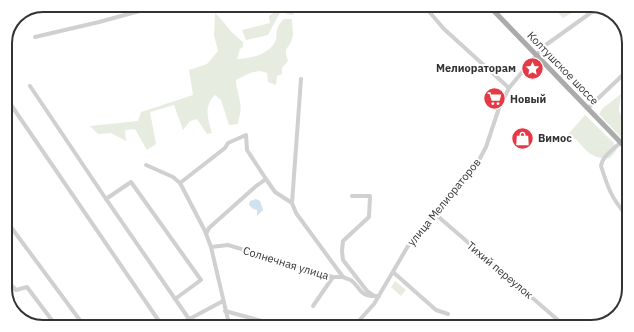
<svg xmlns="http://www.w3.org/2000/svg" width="634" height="332" viewBox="0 0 634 332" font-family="'IBM Plex Sans',sans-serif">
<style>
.green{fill:#e6ecdf}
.water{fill:#cfe2ee}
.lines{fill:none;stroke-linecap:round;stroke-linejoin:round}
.minor{stroke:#d0d0d0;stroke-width:4}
.major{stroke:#ababab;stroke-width:5}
.labels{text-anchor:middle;stroke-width:4;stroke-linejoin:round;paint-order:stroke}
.poi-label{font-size:11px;font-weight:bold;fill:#333;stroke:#fff;text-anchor:start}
.street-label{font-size:11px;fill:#333;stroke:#fff}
.rim{fill:none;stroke:#333;stroke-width:2}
</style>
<rect width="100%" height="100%" fill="#fff"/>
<g class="green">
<polygon points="274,7 297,7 293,15 287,14 282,10 277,18 268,35 246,40 242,30 270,23 269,16 275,12"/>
<polygon points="555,9 578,9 563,18"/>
<path d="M215,13C226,23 230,33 243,42V47L240,49L237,59C251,59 270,54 276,40C277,36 276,31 278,27C279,24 282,21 284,19H292C292,25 294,34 292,39C288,51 283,46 288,61L282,68V74L277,76L276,85L268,82L267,73C256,68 246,75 236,80C236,88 239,94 240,102C242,109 239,117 238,124L229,125L221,100L215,95C203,107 208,119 212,133L207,134L197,119L190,121L183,130L174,105L150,112L156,144L147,150L135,129L125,130L126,141L111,133L98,134L90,126L138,121L141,112L193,95L189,70L207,64L218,51L214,35Z"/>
<polygon points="621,94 619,110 628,137 627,144 599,114 603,108"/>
<path d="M585,115L614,143L616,151L610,158C593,160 586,151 576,139H564Z"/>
<polygon points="395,281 406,290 401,296 391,287"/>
</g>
<polygon class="water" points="256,199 260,201 263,210 257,216 257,210 253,209 249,205 250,201"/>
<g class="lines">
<g class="minor">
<polyline points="426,8 444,29 509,88"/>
<polyline points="35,37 99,22 158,6"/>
<polyline points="30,86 106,199 189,319"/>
<polyline points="5,96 161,324"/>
<polyline points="588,108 628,70"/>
<path d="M621,142C614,149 602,156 601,166C608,188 611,197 626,215"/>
<polyline points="146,165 173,177 180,183"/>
<polyline points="352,196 370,196 369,217 343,241 342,251 343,260 367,291 374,296 379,296"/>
<polyline points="106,199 131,182 201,280 175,299"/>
<polyline points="434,213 566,327"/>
<polyline points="5,219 82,323"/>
<polyline points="206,234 209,228 255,187 266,179 275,192 292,203"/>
<polyline points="211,247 228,245 333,277 343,277 296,213 292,203 301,79"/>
<polyline points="393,272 436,310 448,314"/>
<path d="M343,277C346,279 350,279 352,281C360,288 362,297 373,296"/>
<polyline points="12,286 16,290 27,287 54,323"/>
<polyline points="313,306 333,277"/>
<polyline points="225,311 273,324"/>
<polyline points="180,324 223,301"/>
<polyline points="229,324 211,247 205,231 180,183 225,148 228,143 246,135 247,150 266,179"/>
<polyline points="355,325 374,304 408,246 421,229 463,181 478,162 486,147 499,108 509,88 543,47 596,9"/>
</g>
<polyline class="major" points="491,8 627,149"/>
</g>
<defs>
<symbol id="sight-disc" viewBox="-11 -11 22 22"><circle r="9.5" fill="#e63946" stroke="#fff"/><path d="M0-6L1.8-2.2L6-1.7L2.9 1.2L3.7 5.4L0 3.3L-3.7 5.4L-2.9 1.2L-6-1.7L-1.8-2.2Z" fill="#fff"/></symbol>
<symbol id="supermarket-disc" viewBox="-11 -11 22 22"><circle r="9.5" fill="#e63946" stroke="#fff"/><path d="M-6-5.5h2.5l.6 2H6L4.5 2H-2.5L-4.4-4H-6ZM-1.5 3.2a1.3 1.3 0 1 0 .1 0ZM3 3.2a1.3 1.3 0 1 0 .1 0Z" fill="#fff"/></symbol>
<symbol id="shop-disc" viewBox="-11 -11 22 22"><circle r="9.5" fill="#e63946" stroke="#fff"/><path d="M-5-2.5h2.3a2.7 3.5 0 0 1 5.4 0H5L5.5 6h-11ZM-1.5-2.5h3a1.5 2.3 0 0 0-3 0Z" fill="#fff"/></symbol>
</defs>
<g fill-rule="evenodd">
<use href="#sight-disc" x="520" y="56" width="25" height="25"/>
<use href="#supermarket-disc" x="482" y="86" width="25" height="25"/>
<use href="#shop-disc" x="510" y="126" width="25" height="25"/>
</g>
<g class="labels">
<g class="poi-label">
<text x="516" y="72" text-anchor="end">Мелиораторам</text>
<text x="510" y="103">Новый</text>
<text x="538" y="142">Вимос</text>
</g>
<g class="street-label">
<text transform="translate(563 68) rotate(46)" y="4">Колтушское шоссе</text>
<text transform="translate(444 202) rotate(-51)" y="4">улица Мелиораторов</text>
<text transform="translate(286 263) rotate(17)" y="4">Солнечная улица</text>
<text transform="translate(500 270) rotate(40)" y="4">Тихий переулок</text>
</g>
</g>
<path d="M0 0H634V332H0ZM43 12H591A31 31 0 0 1 622 43V289A31 31 0 0 1 591 320H43A31 31 0 0 1 12 289V43A31 31 0 0 1 43 12Z" fill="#fff" fill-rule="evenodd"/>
<path class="rim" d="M43 12H591A31 31 0 0 1 622 43V289A31 31 0 0 1 591 320H43A31 31 0 0 1 12 289V43A31 31 0 0 1 43 12Z"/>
</svg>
